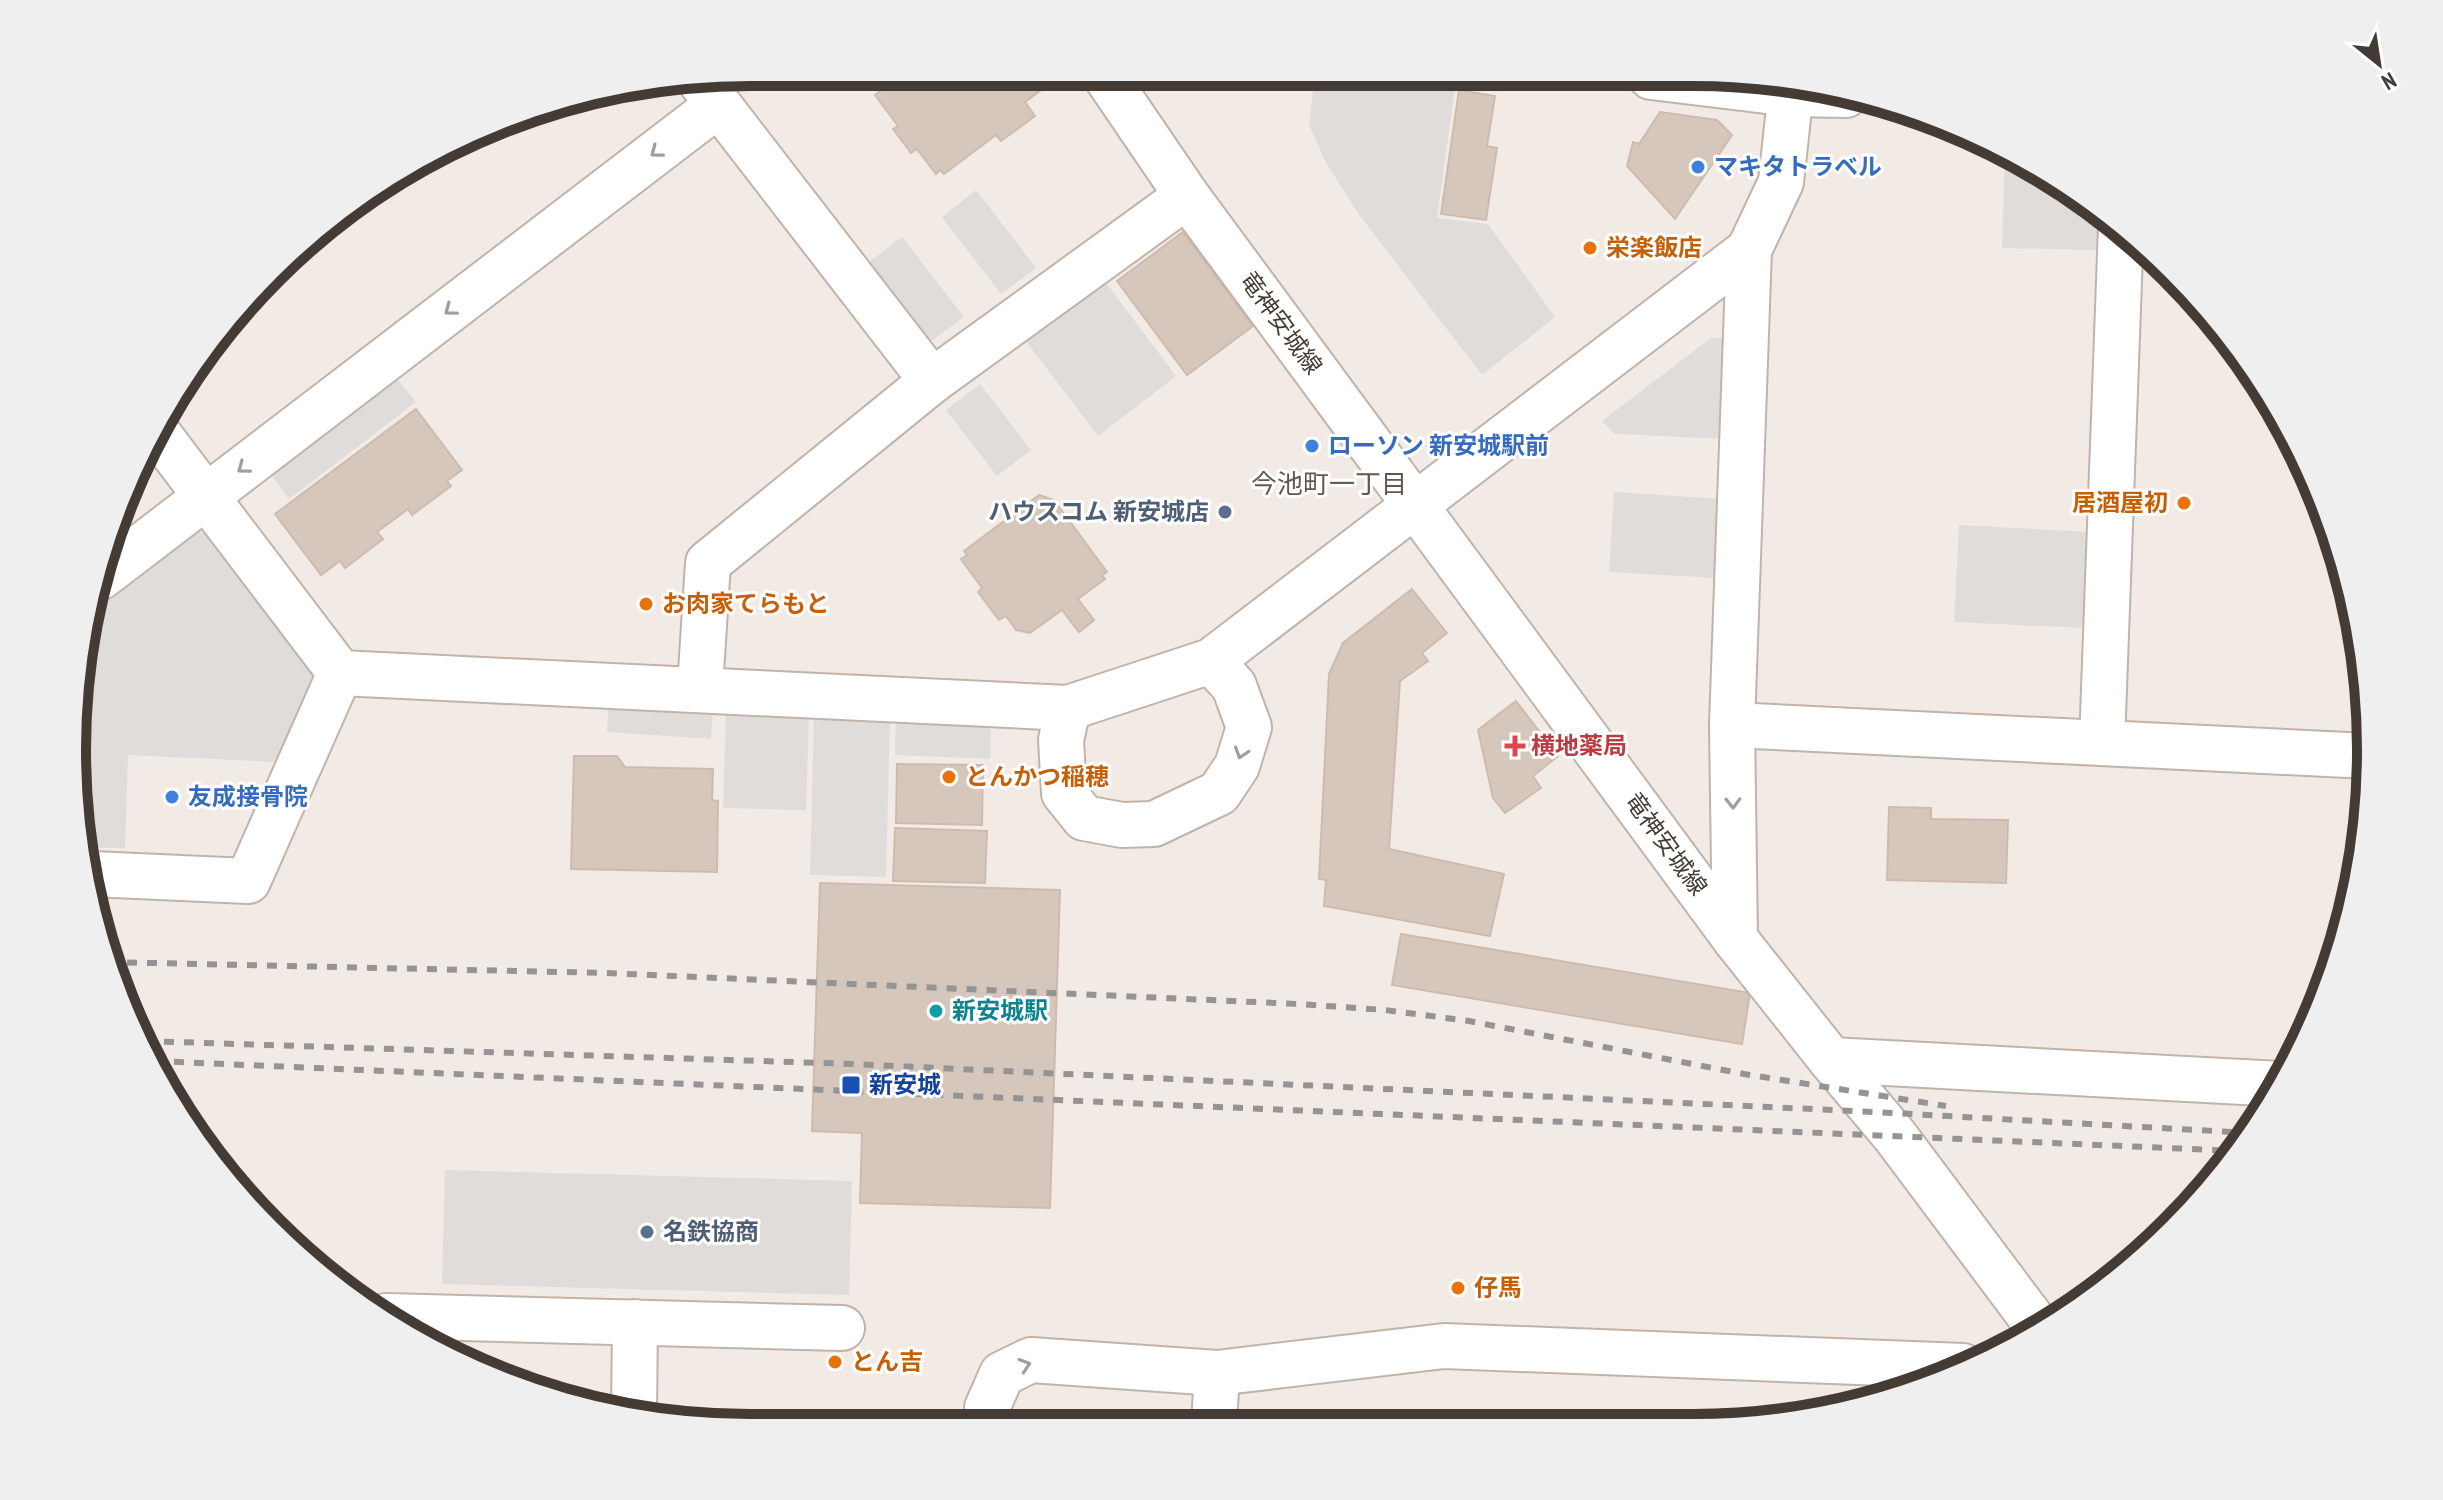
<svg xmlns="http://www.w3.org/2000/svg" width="2443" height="1500" viewBox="0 0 2443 1500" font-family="'PT Sans Narrow','Noto Sans JP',sans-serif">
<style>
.parking{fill:#e0dcda}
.building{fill:#d6c7bd;stroke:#cebbae;stroke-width:2}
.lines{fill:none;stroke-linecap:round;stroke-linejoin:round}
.minor-casing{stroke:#c0b4aa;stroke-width:48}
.minor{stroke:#fff;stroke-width:44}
.rail{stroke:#949494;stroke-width:6;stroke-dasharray:10 10;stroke-linecap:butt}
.oneway{stroke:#a29d9a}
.shop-dot{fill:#3f7fe0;stroke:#fff;stroke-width:3}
.food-dot{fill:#e8710a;stroke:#fff;stroke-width:3}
.service-dot{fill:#5c6f8a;stroke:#fff;stroke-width:3}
.health-dot{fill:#e0444e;stroke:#fff;stroke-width:3}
.culture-dot{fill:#0f9aa8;stroke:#fff;stroke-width:3}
.transit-dot{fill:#1a4fb4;stroke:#fff;stroke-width:3}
.labels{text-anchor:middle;stroke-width:6;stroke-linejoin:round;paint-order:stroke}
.shop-label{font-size:24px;font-weight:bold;fill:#366cbe;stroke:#fff;text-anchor:start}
.food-label{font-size:24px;font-weight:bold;fill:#c56008;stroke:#fff;text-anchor:start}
.street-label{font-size:24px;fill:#443b34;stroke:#fff}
.service-label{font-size:24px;font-weight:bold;fill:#4e5e75;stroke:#fff;text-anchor:end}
.health-label{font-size:24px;font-weight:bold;fill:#be3a42;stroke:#fff;text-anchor:start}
.culture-label{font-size:24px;font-weight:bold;fill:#0d838f;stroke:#fff;text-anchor:start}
.transit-label{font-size:24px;font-weight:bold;fill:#164399;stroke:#fff;text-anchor:start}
.neighbourhood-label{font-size:26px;fill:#66574c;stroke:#fff}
.rim{fill:none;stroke:#443b34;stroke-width:10}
</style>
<rect width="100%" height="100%" fill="#f2ebe5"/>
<g class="parking">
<polygon points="1315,75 1362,75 1455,88 1437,218 1488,224 1555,317 1482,375 1360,216 1326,163 1309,125"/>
<polygon points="2005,154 2104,211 2103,250 2002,248"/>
<polygon points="976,190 1036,268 1001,294 942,217"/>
<polygon points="902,237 964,317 930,342 869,262"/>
<polygon points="1104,280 1176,376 1098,436 1025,340"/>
<polygon points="1711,338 1733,338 1727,439 1615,434 1602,421"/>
<polygon points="394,375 416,402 289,499 268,471"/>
<polygon points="980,384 1031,450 997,476 946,410"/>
<polygon points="1614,492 1723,499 1718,578 1609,572"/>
<polygon points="1959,525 2090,532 2085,628 1954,622"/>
<polygon points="192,531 216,533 319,669 280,762 128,755 125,848 88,848 72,750 96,603"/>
<polygon points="609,699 713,706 711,739 607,732"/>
<polygon points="726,712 809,714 806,810 723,808"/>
<polygon points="814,714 890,716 886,877 810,875"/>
<polygon points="896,719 991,722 990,759 895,755"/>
<polygon points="445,1170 852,1181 849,1295 442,1284"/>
</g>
<g class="building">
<polygon points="905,73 1037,74 1043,81 1037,85 1041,90 1025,102 1035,116 1001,141 996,135 944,174 940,170 936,174 917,149 911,153 893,129 898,126 875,95"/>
<polygon points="1459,90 1495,96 1487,146 1497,148 1486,220 1441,214"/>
<polygon points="1660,112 1717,120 1732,135 1675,219 1627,166 1633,142 1639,144"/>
<polygon points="1183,232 1253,326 1187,375 1117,281"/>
<polygon points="416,409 462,470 447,481 451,486 412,515 408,509 377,532 383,539 345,568 340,561 321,575 275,514"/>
<polygon points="1039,495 1054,500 1107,572 1102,575 1105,579 1078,599 1094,620 1079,632 1062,610 1030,633 1016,630 1006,616 999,620 978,592 982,588 961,559 967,555 964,551"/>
<polygon points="1412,589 1447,633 1422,653 1428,661 1400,681 1389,849 1504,874 1490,936 1324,906 1326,880 1319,879 1329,674 1343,643"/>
<polygon points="1516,701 1558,756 1533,776 1541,788 1505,813 1493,798 1478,730"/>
<polygon points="574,756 617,756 625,767 713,769 712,800 718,801 717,872 571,869"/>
<polygon points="897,764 983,765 982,825 896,823"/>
<polygon points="1889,807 1931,808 1931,819 2008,820 2006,883 1887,880"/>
<polygon points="895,828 987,831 985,883 893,881"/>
<polygon points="820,883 1060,890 1050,1208 860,1203 862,1133 812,1131"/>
<polygon points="1401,934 1750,993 1742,1044 1392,985"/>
</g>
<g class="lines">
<defs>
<g id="minor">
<polyline points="1104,74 1187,196 1735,939 1831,1060 1895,1136 2041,1331"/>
<polyline points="1651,77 1791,94 1846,95"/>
<polyline points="701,82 932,381"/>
<polyline points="157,432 340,673"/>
<polyline points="101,577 718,105"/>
<polyline points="340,673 1068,708 1211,661 1749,250"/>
<polyline points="700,688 708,563 932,381 1187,196"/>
<polyline points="1068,708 1061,740 1064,793 1084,818 1122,825 1154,824 1219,793 1237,766 1249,727 1234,686 1211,661"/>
<polyline points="1732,725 2368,756"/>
<polyline points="2102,743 2121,227"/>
<polyline points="92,874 248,881 340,673"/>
<polyline points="1735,939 1732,725 1749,250 1781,182 1792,81"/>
<polyline points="1831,1060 2280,1084"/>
<polyline points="386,1316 842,1328"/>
<polyline points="634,1415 635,1322"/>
<polyline points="986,1424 987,1408 1002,1374 1031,1360 1217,1373 1444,1346 1963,1366"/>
<polyline points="1214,1424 1217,1373"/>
</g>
</defs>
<use href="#minor" class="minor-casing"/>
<use href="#minor" class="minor"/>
<g class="rail">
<polyline points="107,962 607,973 1299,1004 1385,1010 1469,1021 1744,1074 1946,1106"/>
<polyline points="144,1041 853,1064 1875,1112 2250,1133"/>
<polyline points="154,1061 2238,1151"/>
</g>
</g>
<defs><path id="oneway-chevron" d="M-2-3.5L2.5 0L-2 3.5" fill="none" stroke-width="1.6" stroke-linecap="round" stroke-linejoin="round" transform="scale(2)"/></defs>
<g class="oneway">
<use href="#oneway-chevron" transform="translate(656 152) rotate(143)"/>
<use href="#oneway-chevron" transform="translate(450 310) rotate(143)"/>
<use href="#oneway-chevron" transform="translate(243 468) rotate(143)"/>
<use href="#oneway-chevron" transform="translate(1241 753) rotate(108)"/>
<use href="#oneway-chevron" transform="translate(1733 803) rotate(89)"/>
<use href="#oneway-chevron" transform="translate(1025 1365) rotate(-18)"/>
</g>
<g class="shop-dot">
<circle cx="1698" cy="167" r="8"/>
<circle cx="1312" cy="446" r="8"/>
<circle cx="172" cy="797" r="8"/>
</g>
<g class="food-dot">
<circle cx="1590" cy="248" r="8"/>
<circle cx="2184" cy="503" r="8"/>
<circle cx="646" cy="604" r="8"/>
<circle cx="949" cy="777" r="8"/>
<circle cx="1458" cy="1288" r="8"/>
<circle cx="835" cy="1362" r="8"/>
</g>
<g class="service-dot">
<circle cx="1225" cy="512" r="8"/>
<circle cx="647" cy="1232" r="8"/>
</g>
<path class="health-dot" d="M1511 734h8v8h8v8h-8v8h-8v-8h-8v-8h8z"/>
<circle class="culture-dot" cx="936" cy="1011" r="8"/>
<rect class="transit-dot" x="841" y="1075" width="20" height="20" rx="4"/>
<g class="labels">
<g class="shop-label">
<text x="1714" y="175">マキタトラベル</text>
<text x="1328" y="454">ローソン 新安城駅前</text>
<text x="188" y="805">友成接骨院</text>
</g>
<g class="food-label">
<text x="1606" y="256">栄楽飯店</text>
<text x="2168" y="511" text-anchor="end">居酒屋初</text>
<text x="662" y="612">お肉家てらもと</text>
<text x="965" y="785">とんかつ稲穂</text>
<text x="1474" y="1296">仔馬</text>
<text x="851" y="1370">とん吉</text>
</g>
<g class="street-label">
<text transform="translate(1281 323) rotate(54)" y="8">竜神安城線</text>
<text transform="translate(1666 844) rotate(54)" y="8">竜神安城線</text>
</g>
<g class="service-label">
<text x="1209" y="520">ハウスコム 新安城店</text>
<text x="663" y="1240" text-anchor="start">名鉄協商</text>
</g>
<g class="health-label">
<text x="1531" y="754">横地薬局</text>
</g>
<g class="culture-label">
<text x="952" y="1019">新安城駅</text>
</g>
<g class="transit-label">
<text x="869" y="1093">新安城</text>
</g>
<g class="neighbourhood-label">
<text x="1329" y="493">今池町一丁目</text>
</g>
</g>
<path d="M0 0H2443V1500H0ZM750 86H1693A664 664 0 0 1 2357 750V750A664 664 0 0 1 1693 1414H750A664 664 0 0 1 86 750V750A664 664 0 0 1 750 86Z" fill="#f0efef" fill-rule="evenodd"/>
<path class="rim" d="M750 86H1693A664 664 0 0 1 2357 750V750A664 664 0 0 1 1693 1414H750A664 664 0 0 1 86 750V750A664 664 0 0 1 750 86Z"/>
<g transform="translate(2379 64) rotate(150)" stroke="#ffffff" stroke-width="6" paint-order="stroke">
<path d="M0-6L14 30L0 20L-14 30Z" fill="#443b34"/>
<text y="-12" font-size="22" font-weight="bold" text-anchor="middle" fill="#443b34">N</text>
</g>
</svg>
